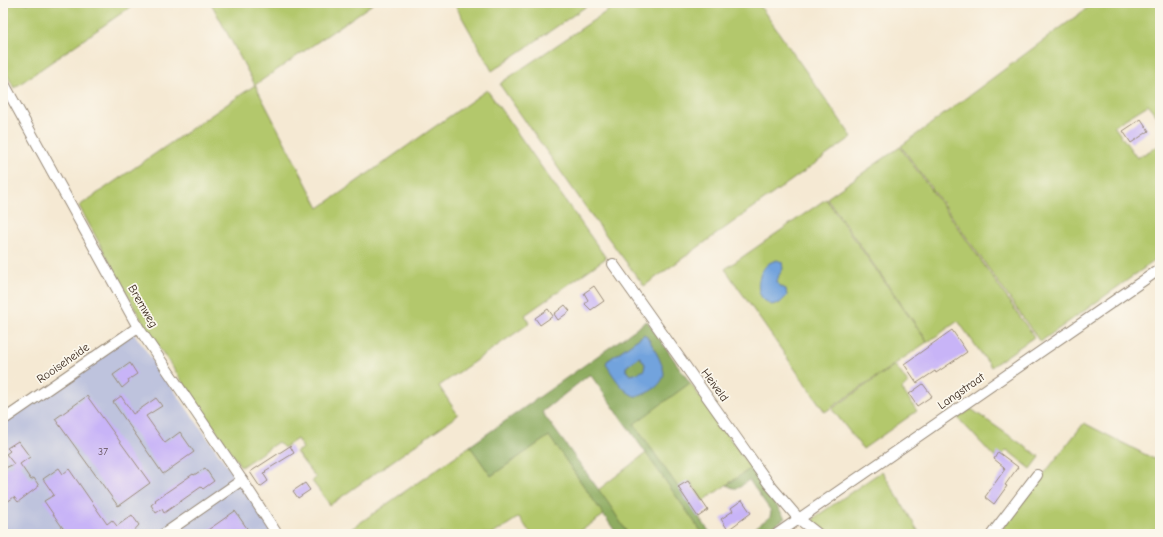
<svg xmlns="http://www.w3.org/2000/svg" width="1163" height="537" viewBox="0 0 1163 537" font-family="'Comic Neue',sans-serif">
<style>
.industrial{fill:#bec3dd}
.green{fill:#b3c86c;stroke:#777945}
.forest{fill:#8eac60;stroke:#646b3f;fill-rule:evenodd}
.water{fill:#72a3dd;stroke:#56667e;fill-rule:evenodd}
.building{fill:#c8b4f7}
.lines{fill:none;stroke-linecap:round;stroke-linejoin:round}
.minor-casing{stroke:#988a78;stroke-width:12}
.minor{stroke:#fff;stroke-width:10}
.labels{text-anchor:middle;stroke-width:3.5;stroke-linejoin:round;paint-order:stroke}
.number-label{font-size:10px;fill:#5e4c54}
.street-label{font-size:12px;fill:#3b2a1e;stroke:#fbf7ec}
</style>
<rect width="100%" height="100%" fill="#fbf7ec"/>
<filter id="ink" filterUnits="userSpaceOnUse"><feTurbulence type="fractalNoise" baseFrequency=".025" numOctaves="2"/><feDisplacementMap in="SourceGraphic" scale="8" xChannelSelector="R" yChannelSelector="G"/><feConvolveMatrix kernelMatrix="1 2 1 2 8 2 1 2 1" color-interpolation-filters="sRGB"/></filter>
<filter id="wash" filterUnits="userSpaceOnUse"><feTurbulence type="fractalNoise" baseFrequency=".012" numOctaves="4" result="noise"/><feDisplacementMap in="SourceGraphic" scale="16" xChannelSelector="R" yChannelSelector="G"/><feGaussianBlur stdDeviation="0.9" result="paint"/><feColorMatrix in="noise" values="0 0 0 0 0 0 0 0 0 0 0 0 0 0 0 0 0 1.4 0 .05"/><feComposite in="paint" operator="in"/></filter>
<g filter="url(#wash)">
<rect width="100%" height="100%" fill="#f5e9d3"/>
<polygon class="industrial" points="133,332 275,534 3,534 3,421"/>
<g class="green">
<polygon points="3,3 136,3 14,88 3,67"/>
<polygon points="211,3 374,3 255,85 319,208 487,90 606,258 525,315 530,323 439,386 458,415 330,505 312,481 316,478 296,452 303,448 297,439 284,448 278,442 241,467 147,330 79,206 255,85"/>
<polygon points="454,3 591,3 492,71"/>
<polygon points="619,3 758,3 852,137 644,286 594,219 500,85 502,82"/>
<polygon points="1094,3 1160,3 1160,120 1148,105 1114,126 1137,158 1160,145 1160,257 1040,342 951,215 901,146"/>
<polygon points="900,147 950,216 1034,337 991,367 958,321 928,342 827,198"/>
<polygon points="826,199 927,342 825,412 725,269"/>
<polygon points="895,365 908,383 902,389 917,411 863,449 832,409"/>
<polygon points="690,383 751,468 703,501 690,481 679,489 634,423"/>
<polygon points="971,409 1040,457 1031,469 1007,450 997,460 958,418"/>
<polygon points="1084,423 1160,462 1160,534 998,534 1029,493"/>
<polygon points="549,436 604,515 576,534 531,534 519,517 493,534 344,534 470,446 491,476"/>
<polygon points="646,453 703,534 628,534 598,490"/>
<polygon points="882,471 920,534 830,534 814,522 814,518"/>
</g>
<g class="forest">
<path d="M647,321L690,383L634,424L711,534H703L631,432L590,374L542,412L609,504L628,534H617L549,436L491,476L470,446ZM645,334L655,350L632,395L607,361Z"/>
<polygon points="640,357 645,364 644,370 638,373 631,375 626,371 626,367 637,358"/>
<path d="M751,468L785,518L763,534H746L770,517L771,511L749,480C740,486 739,492 727,485Z"/>
</g>
<g class="water">
<path d="M777,260L782,262L783,269L779,275L777,282L781,287L786,289L787,296L780,303L771,305C769,303 765,301 763,299C755,290 758,272 768,264C770,262 774,261 777,260Z"/>
<path d="M645,334C651,342 663,363 664,373C664,382 654,390 646,393C642,395 637,398 632,395C621,389 612,374 606,364L607,361ZM640,357L645,364L644,370L638,373L631,375L626,371V367L637,358Z"/>
</g>
<g id="blocks">
<g class="building">
<polygon points="1141,119 1149,131 1131,143 1123,131"/>
<polygon points="594,286 604,301 591,310 585,304 588,300 584,293"/>
<polygon points="565,305 570,311 558,320 554,314"/>
<polygon points="548,309 553,316 540,325 535,318"/>
<polygon points="952,330 967,352 936,373 935,371 917,383 904,364"/>
<polygon points="130,363 137,374 128,380 129,382 122,388 113,375"/>
<polygon points="923,384 932,396 917,406 909,394"/>
<polygon points="87,396 150,483 118,506 55,419"/>
<polygon points="121,396 133,414 156,398 162,406 146,416 165,443 180,432 194,452 163,474 113,402"/>
<polygon points="18,441 30,457 20,464 31,480 34,478 39,486 18,502 14,497 3,505 3,494 7,490 3,484 3,469 14,464 6,454 10,451 7,448"/>
<polygon points="290,446 294,453 265,471 266,472 263,473 268,481 260,487 250,472"/>
<polygon points="998,452 1018,467 1005,485 1007,486 994,504 985,497 1005,469 1003,468 1004,467 994,459"/>
<polygon points="59,468 63,474 69,469 107,524 112,520 117,526 132,515 139,525 131,534 67,534 44,501 54,495 43,479"/>
<polygon points="205,468 214,481 203,489 201,487 164,513 162,509 156,513 151,505 156,501 155,500 193,474 194,475"/>
<polygon points="688,481 708,510 698,517 678,487"/>
<polygon points="305,483 310,490 298,498 293,491"/>
<polygon points="742,500 751,513 728,530 721,519 733,511 731,508"/>
<polygon points="235,511 251,534 202,534 218,523"/>
</g>
</g>
</g>
<g filter="url(#ink)">
<use href="#blocks" fill-opacity="0" stroke="#988a78" stroke-width="1"/>
<g class="lines">
<defs>
<g id="minor">
<polyline points="3,82 138,327 242,480 277,534"/>
<polyline points="613,264 769,484 799,519 818,534"/>
<polyline points="3,420 138,327"/>
<polyline points="164,534 242,480"/>
<polyline points="777,534 1160,269"/>
<polyline points="992,534 1037,475"/>
</g>
</defs>
<use href="#minor" class="minor-casing"/>
<use href="#minor" class="minor"/>
</g>
</g>
<g class="labels">
<g class="number-label">
<text x="103" y="455">37</text>
</g>
<g class="street-label">
<text transform="translate(143 306) rotate(60)" y="4">Bremweg</text>
<text transform="translate(63 363) rotate(-35)" y="4">Rooiseheide</text>
<text transform="translate(715 385) rotate(54)" y="4">Heiveld</text>
<text transform="translate(961 391) rotate(-35)" y="4">Langstraat</text>
</g>
</g>
<rect width="1163" height="537" fill="none" stroke="#fbf7ec" stroke-width="16"/>
</svg>
